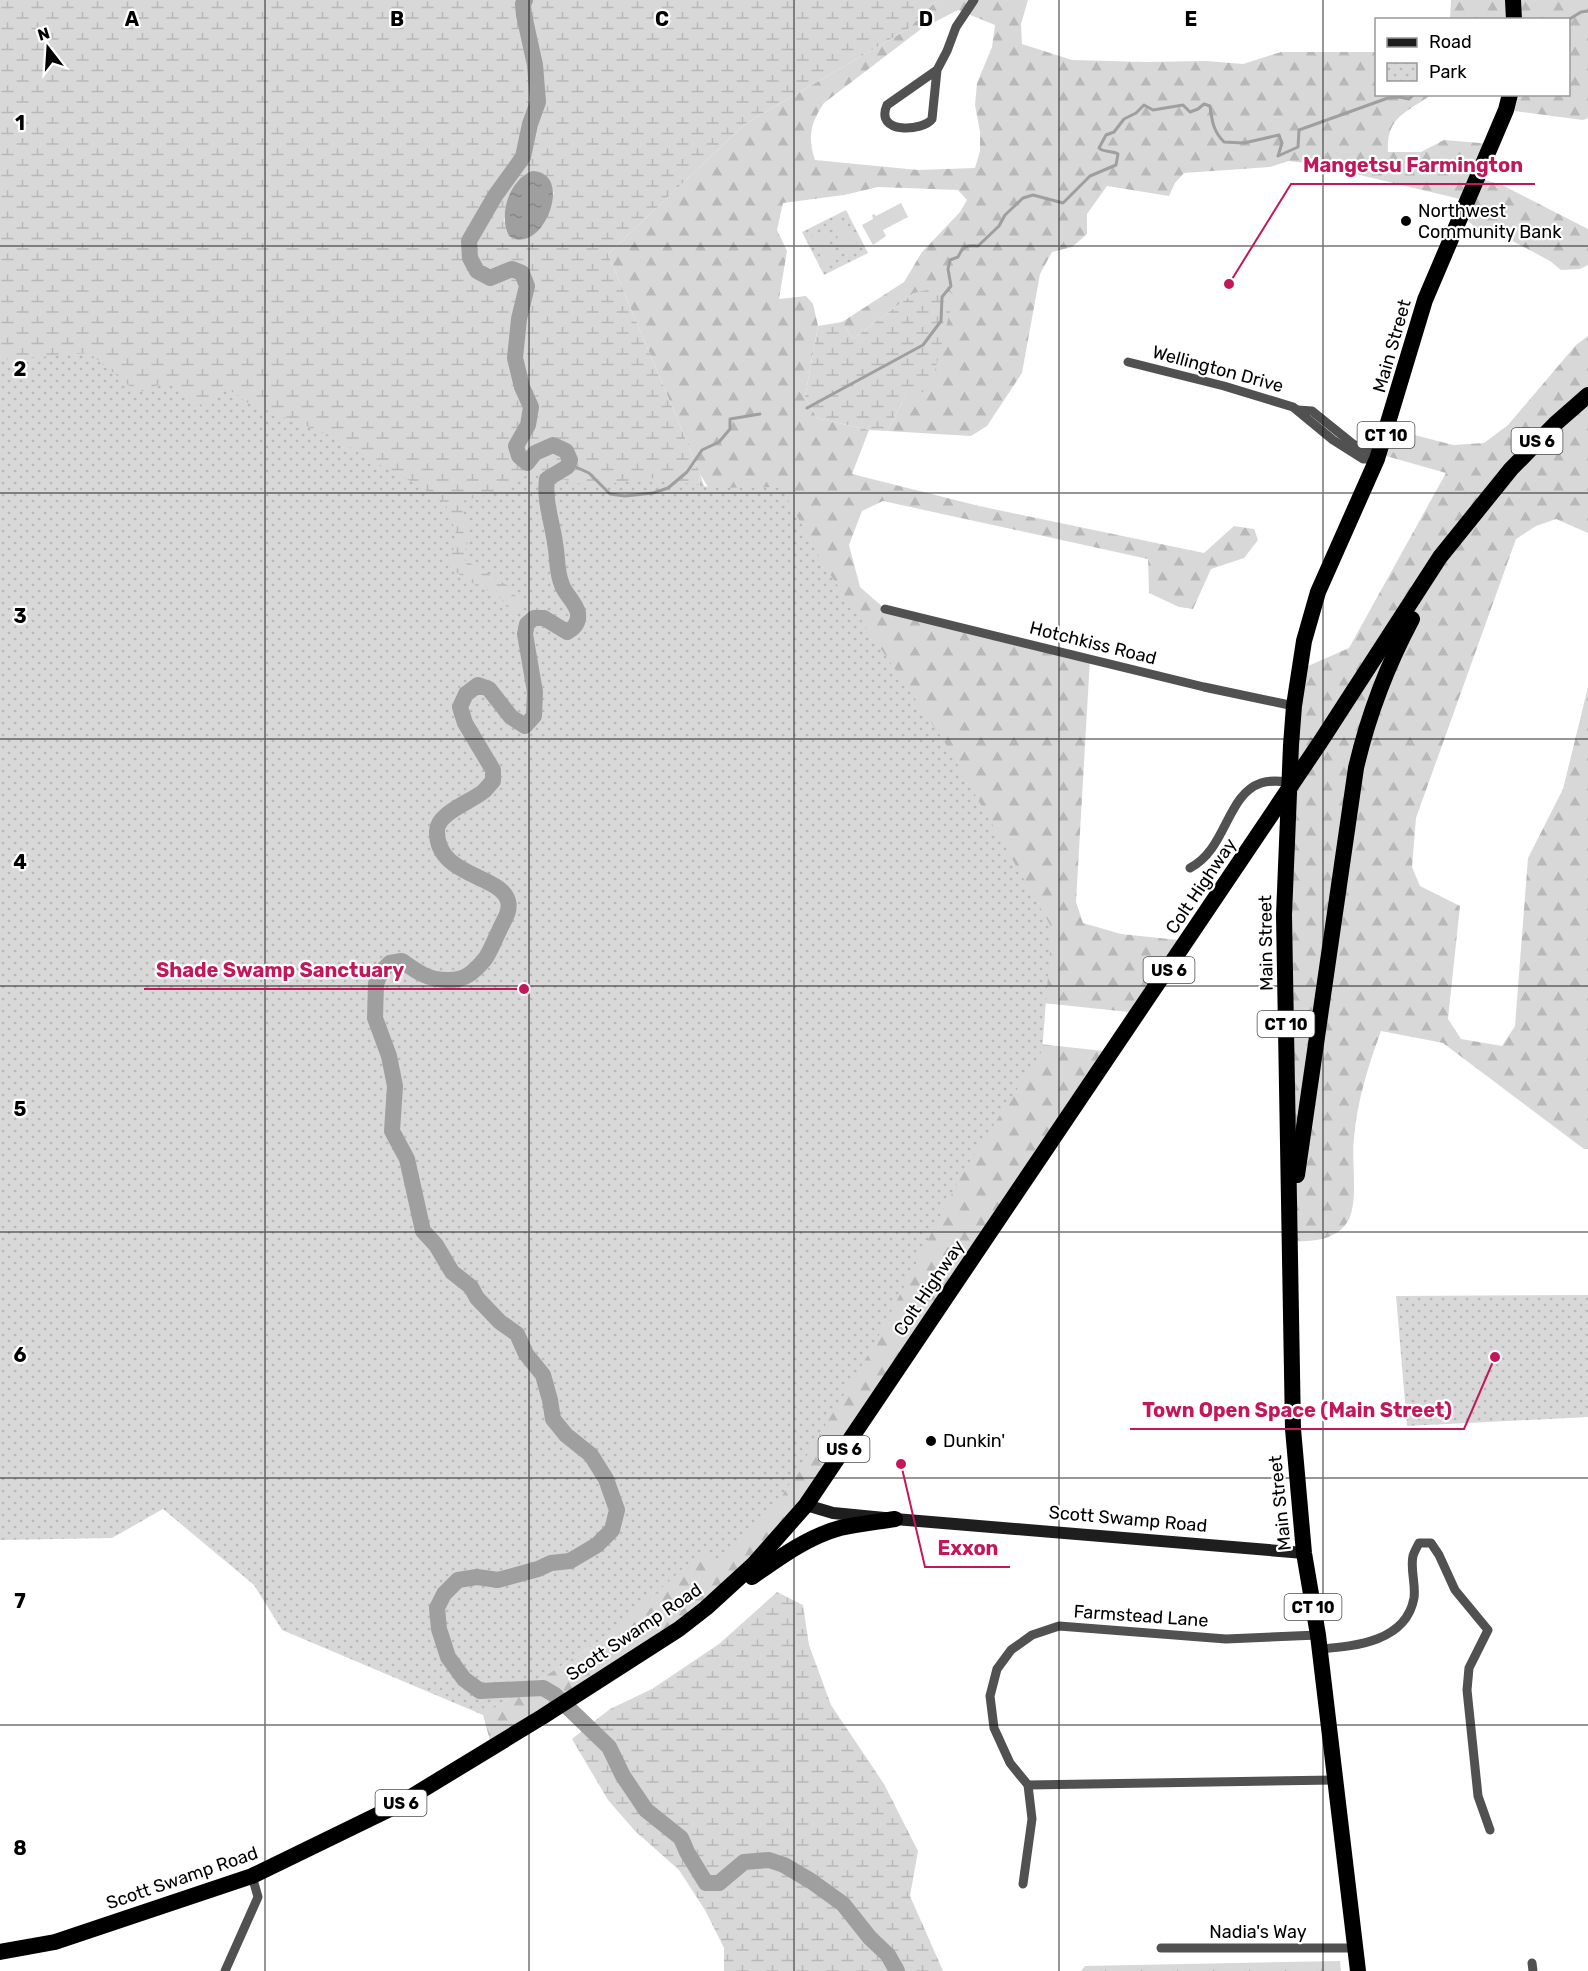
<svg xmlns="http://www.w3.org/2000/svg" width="1588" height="1971" viewBox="0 0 1588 1971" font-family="Rubik,sans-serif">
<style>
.grass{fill:url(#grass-tufts)}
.forest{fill:url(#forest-firs);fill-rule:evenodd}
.wetland{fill:url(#wetland-marsh);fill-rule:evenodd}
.park{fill:url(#park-dots)}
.pitch{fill:#d8d8d8}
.water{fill:url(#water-ripples)}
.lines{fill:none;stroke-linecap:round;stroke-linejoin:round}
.stream{stroke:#9f9f9f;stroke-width:3}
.river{stroke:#9f9f9f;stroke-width:16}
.street{stroke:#515151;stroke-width:9}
.secondary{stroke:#1e1e1e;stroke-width:12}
.highway{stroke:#000;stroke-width:16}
.grid{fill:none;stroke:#000;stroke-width:1.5;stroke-opacity:0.55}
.poi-dot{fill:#000;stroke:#fff;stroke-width:2}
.labels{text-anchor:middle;stroke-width:4.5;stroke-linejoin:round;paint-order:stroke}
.shield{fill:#fff;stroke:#4c4c4c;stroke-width:1.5}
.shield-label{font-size:16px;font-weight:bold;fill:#000}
.poi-label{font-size:18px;fill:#000;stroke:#fff;text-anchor:start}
.street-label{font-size:18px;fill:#000;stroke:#fff}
.grid-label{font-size:20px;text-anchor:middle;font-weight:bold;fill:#000;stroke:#fff;stroke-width:4.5;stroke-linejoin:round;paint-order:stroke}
.leader{fill:none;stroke:#c2185b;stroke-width:2}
.callout-dot{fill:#c2185b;stroke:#fff;stroke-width:2}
.callout-label{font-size:20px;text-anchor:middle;font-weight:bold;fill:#c2185b;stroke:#fff;stroke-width:4.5;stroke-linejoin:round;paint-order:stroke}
</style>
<defs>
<pattern id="grass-tufts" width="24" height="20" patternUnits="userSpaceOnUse" patternTransform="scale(1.5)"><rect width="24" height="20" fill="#d8d8d8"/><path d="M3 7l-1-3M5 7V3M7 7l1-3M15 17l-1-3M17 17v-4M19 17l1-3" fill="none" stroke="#b8b8b8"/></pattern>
<pattern id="forest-firs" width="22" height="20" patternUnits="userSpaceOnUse" patternTransform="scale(1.5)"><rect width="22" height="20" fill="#d8d8d8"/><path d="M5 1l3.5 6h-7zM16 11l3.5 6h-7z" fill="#b8b8b8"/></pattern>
<pattern id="wetland-marsh" width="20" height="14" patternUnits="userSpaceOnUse" patternTransform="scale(1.5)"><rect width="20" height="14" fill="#d8d8d8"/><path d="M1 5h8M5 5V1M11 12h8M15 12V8" fill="none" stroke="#b8b8b8"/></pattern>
<pattern id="park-dots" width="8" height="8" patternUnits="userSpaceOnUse" patternTransform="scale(1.5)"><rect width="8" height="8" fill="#d8d8d8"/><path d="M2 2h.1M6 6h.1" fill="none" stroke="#b8b8b8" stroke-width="1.8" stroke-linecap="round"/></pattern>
<pattern id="water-ripples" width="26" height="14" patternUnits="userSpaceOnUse" patternTransform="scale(1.5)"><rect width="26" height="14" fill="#9f9f9f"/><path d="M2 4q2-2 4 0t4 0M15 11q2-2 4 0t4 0" fill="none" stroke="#878787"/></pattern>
</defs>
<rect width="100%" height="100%" fill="#fff"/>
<polygon class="grass" points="1340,1961 1341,1971 1081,1971 1085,1966"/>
<g class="forest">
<path d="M937,0H1028L1021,24L1022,44L1072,60L1146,62L1206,61L1243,64L1281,52H1376V94L1431,95C1406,113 1386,117 1388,152H1421L1444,140L1492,144L1478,178L1502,185L1588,229V265L1580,269L1561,270L1550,261L1507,238L1484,236L1461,214L1460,199L1314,164L1289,161L1270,167L1184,173L1175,183L1169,196L1107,186L1087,214V234L1072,247L1052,252L1040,274L1022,373L987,426L971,436L887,431L905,397L914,293L853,339L842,322L904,282L922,252L960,212L967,200L958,190L878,187L844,195L783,203L777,230L787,251L779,299L806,296L813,304L818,326L805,397L817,418L869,430L852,474L979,506L1204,553L1234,526L1254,529L1258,540L1244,558L1211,569L1193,609L1179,607L1149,593L1148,559L883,501L862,511L849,545L860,587L885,609L1090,659L1076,902L1083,923L1121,934L1188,941L1139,1013L1005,999L855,724L700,474L727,555L992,1039L1113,1052L806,1505L730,1588L492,1748L483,1715L611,1634L713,860L699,471L608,254L745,124L908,29ZM958,10L995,25L992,47L977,83L975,105L980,132V151L975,168L918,170L815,160C807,137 811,122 824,103L921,29Z"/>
<polygon points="1451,0 1588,0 1588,118 1583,120 1506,110 1508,95 1568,94 1568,20 1450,20"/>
<path d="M1588,336V533L1556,519L1536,526L1516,539L1416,818L1412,867L1420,886L1460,906L1448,1019L1461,1039L1502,1046L1515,1026L1528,858L1563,789L1588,687V1149H1584L1443,1043L1381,1031C1368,1066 1357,1102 1354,1138C1351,1161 1359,1201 1348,1221C1336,1241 1311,1242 1290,1241L1286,1012L1299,670L1349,648L1446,473L1379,454L1388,428L1453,445L1484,443L1508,425L1576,345Z"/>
</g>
<g class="wetland">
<path d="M0,0H937L908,29L745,124L608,254L699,471L741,1357L660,1602L483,1715L0,1267ZM544,174L550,183L554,194L504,222L506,205L515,186Z"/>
<polygon points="944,286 954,296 930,390 905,397 887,431 869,430 817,418 805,397 818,326 842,322 853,339 914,293"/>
<polygon points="777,1592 803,1605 809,1645 831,1705 884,1784 918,1851 910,1896 943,1971 724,1971 724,1948 705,1910 679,1870 635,1831 608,1800 572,1739 610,1709 652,1689 719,1644"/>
</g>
<g class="park">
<polygon points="846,210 868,253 824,275 802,232"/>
<polygon points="89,353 138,393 168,381 207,409 223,385 246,402 336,438 365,457 420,486 446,505 457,536 448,567 477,586 499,595 511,614 523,606 507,585 463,559 470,533 459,502 501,491 532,472 590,486 655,478 715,488 781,487 825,567 944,741 1052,928 1042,1051 963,1172 873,1347 773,1511 721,1562 700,1553 611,1634 483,1715 282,1630 254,1585 163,1509 112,1538 0,1540 0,360"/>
<polygon points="1588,1295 1588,1417 1407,1426 1396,1296"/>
</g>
<g class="pitch">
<polygon points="901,203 908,217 883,230 886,236 873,245 862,225 873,219 872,215 874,214 876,216"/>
<polygon points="845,220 859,248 846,255 832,226"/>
<polygon points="824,231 838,259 825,265 811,237"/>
</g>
<path class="water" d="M532,171C576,172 542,258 509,236C498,215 509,180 532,171Z"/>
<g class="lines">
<g class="stream">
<polyline points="1568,20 1581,12 1588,11"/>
<path d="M807,408L923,345L941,321L942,297L951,286L948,269L950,260L958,257C963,246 966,245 978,246L999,226L1005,215L1023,198L1033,195L1063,203L1090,176L1116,165L1118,154C1112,150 1104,153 1099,148L1106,135L1114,132L1124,119L1136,113L1144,105L1153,110L1183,105L1190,112L1198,109L1204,104L1210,106C1212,121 1213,131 1224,142L1244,143L1279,135L1282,143L1278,156L1298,147L1299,130L1388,98L1399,97L1409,99L1414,94"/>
<polyline points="569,464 589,473 610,494 625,496 653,493 668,488 687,472 702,450 719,442 730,429 730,419 760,414"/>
</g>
<path class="river" d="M525,0L523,4L524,15L535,65L538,102L530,124L523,157L495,196L469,241L470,258L477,271L490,278L512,269L522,273L527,286L519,319L515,358L522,387L531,407L528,425L516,446L519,456L527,463L535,453L553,445L566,451L570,460L567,467L547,479C544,501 552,521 555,543C558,558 556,571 562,585C565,594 576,603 578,613C579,622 575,628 567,632L544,618H534L527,624L525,634L535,692L534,716L525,726L511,717L489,689L478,685L466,694L460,707L465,723L493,770V781C490,784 487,788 484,791C471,802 437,813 437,831C436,877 501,874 508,901C511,912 503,921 499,931C494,941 491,950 485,959C474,972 465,981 447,980C429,980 417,972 402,961L390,963L381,972L376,984L375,1018L389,1056L395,1086L392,1131L407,1159L423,1231L436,1245L452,1272L471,1287L477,1298L500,1322L517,1334L526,1354L543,1375L550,1400L553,1419L566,1435L591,1455L606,1479L617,1510L612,1530L597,1545L570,1561L551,1563L538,1569L498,1580L477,1577L458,1580L444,1594L437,1608L439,1629L448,1657L464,1679L480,1691L543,1688L555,1695L609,1747L623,1776L646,1810L681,1838L687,1852L706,1883H719L744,1862L769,1860L784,1865L811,1881L843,1904L870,1938L888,1955L897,1971"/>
<g class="street">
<path d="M937,70L932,119C924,131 874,135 887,105L937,70L947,51L956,27L974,0"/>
<polyline points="1128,362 1224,386 1293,407 1333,440 1363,459 1377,459"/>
<polyline points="1298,410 1312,411 1353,444 1373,454 1377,459"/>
<polyline points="885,609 1204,687 1294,706"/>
<path d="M1190,868C1227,849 1226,795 1261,783C1270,780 1279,781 1289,782"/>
<path d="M1320,1649C1355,1646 1406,1642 1414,1598C1416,1584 1410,1569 1413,1556C1414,1552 1417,1547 1419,1543H1431L1439,1555L1455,1590L1488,1630L1469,1668L1467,1690L1478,1796L1490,1830"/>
<polyline points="1028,1785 1334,1780"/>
<polyline points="1023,1884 1032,1819 1028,1785 1010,1763 994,1728 990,1696 997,1669 1011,1650 1032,1635 1059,1626 1226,1639 1318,1635"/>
<polyline points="1161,1948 1355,1948"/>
<polyline points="1532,1963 1533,1971"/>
<polyline points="225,1971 258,1897 252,1876"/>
</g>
<polyline class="secondary" points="806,1505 833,1513 895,1519 1304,1553"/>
<g class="highway">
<polyline points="1513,0 1514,20"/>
<path d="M1297,1175L1356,768C1368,716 1387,666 1412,619"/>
<path d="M752,1577C779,1558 807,1537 840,1528C858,1524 877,1522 895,1519"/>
<polyline points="0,1952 55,1942 252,1876 396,1806 542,1717 679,1629 706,1608 753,1565 806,1505 1321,741 1440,557 1511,469 1555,424 1588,395"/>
<polyline points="1358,1971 1318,1635 1304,1553 1293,1429 1284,915 1291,745 1294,706 1304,641 1318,592 1377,459 1425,300 1506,110 1510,94"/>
</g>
</g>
<path class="grid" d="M265,0V1971M529,0V1971M794,0V1971M1059,0V1971M1323,0V1971M0,246H1588M0,493H1588M0,739H1588M0,986H1588M0,1232H1588M0,1478H1588M0,1725H1588"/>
<g class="poi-dot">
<circle cx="1406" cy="221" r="6"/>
<circle cx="931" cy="1441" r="6"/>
</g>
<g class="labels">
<g class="shield">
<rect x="1357.5" y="422" width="57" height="26" rx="4.5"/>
<rect x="1511.5" y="428" width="51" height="26" rx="4.5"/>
<rect x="1143.5" y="957" width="51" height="26" rx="4.5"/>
<rect x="1257.5" y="1011" width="57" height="26" rx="4.5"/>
<rect x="818.5" y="1436" width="51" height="26" rx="4.5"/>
<rect x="1284.5" y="1594" width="57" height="26" rx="4.5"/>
<rect x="375.5" y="1790" width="51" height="26" rx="4.5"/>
</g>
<g class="shield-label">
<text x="1386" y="441">CT 10</text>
<text x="1537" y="447">US 6</text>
<text x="1169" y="976">US 6</text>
<text x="1286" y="1030">CT 10</text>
<text x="844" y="1455">US 6</text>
<text x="1313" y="1613">CT 10</text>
<text x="401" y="1809">US 6</text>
</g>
<g class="poi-label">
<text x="1418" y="217">Northwest<tspan x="1418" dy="21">Community Bank</tspan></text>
<text x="943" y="1447">Dunkin'</text>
</g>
<g class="street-label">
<text transform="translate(1392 346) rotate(-74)" y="6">Main Street</text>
<text transform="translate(1218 369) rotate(15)" y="6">Wellington Drive</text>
<text transform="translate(1093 643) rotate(14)" y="6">Hotchkiss Road</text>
<text transform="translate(1201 886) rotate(-56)" y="6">Colt Highway</text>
<text transform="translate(1266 943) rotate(-91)" y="6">Main Street</text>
<text transform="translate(929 1288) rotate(-56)" y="6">Colt Highway</text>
<text transform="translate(1280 1503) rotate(-96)" y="6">Main Street</text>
<text transform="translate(1128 1519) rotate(5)" y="6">Scott Swamp Road</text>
<text transform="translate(1141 1616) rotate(4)" y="6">Farmstead Lane</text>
<text transform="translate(634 1632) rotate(-34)" y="6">Scott Swamp Road</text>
<text transform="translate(182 1878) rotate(-19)" y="6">Scott Swamp Road</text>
<text x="1258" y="1938">Nadia's Way</text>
</g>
</g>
<g class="grid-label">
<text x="132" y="26">A</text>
<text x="397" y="26">B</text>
<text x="662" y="26">C</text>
<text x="926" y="26">D</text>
<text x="1191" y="26">E</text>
<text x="20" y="130">1</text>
<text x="20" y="376">2</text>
<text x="20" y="623">3</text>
<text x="20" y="869">4</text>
<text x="20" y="1116">5</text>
<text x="20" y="1362">6</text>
<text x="20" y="1608">7</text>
<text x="20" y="1855">8</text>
</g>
<path class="leader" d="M1229 284L1291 184H1535M524 989L416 989H144M1495 1357L1464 1429H1130M901 1464L925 1567H1010"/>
<g class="callout-dot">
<circle cx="1229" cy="284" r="6"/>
<circle cx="524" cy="989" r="6"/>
<circle cx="1495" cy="1357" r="6"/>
<circle cx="901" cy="1464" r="6"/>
</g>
<g class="callout-label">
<text x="1413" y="172">Mangetsu Farmington</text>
<text x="280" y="977">Shade Swamp Sanctuary</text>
<text x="1297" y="1417">Town Open Space (Main Street)</text>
<text x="968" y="1555">Exxon</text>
</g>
<rect x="1375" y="18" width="195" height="78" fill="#ffffff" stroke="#999999" stroke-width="1.5"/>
<rect x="1387" y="38" width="30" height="9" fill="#1e1e1e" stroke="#999999" stroke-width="1.5"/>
<text x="1429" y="48" font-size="18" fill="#000000">Road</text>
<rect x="1387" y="63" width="30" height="18" fill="url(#park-dots)" stroke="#999999" stroke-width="1.5"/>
<text x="1429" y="78" font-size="18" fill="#000000">Park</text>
<g transform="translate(48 48) rotate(343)" stroke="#ffffff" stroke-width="4.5" paint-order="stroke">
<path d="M0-4.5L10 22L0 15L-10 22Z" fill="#000000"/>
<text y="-9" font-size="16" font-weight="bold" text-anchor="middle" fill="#000000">N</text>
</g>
</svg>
